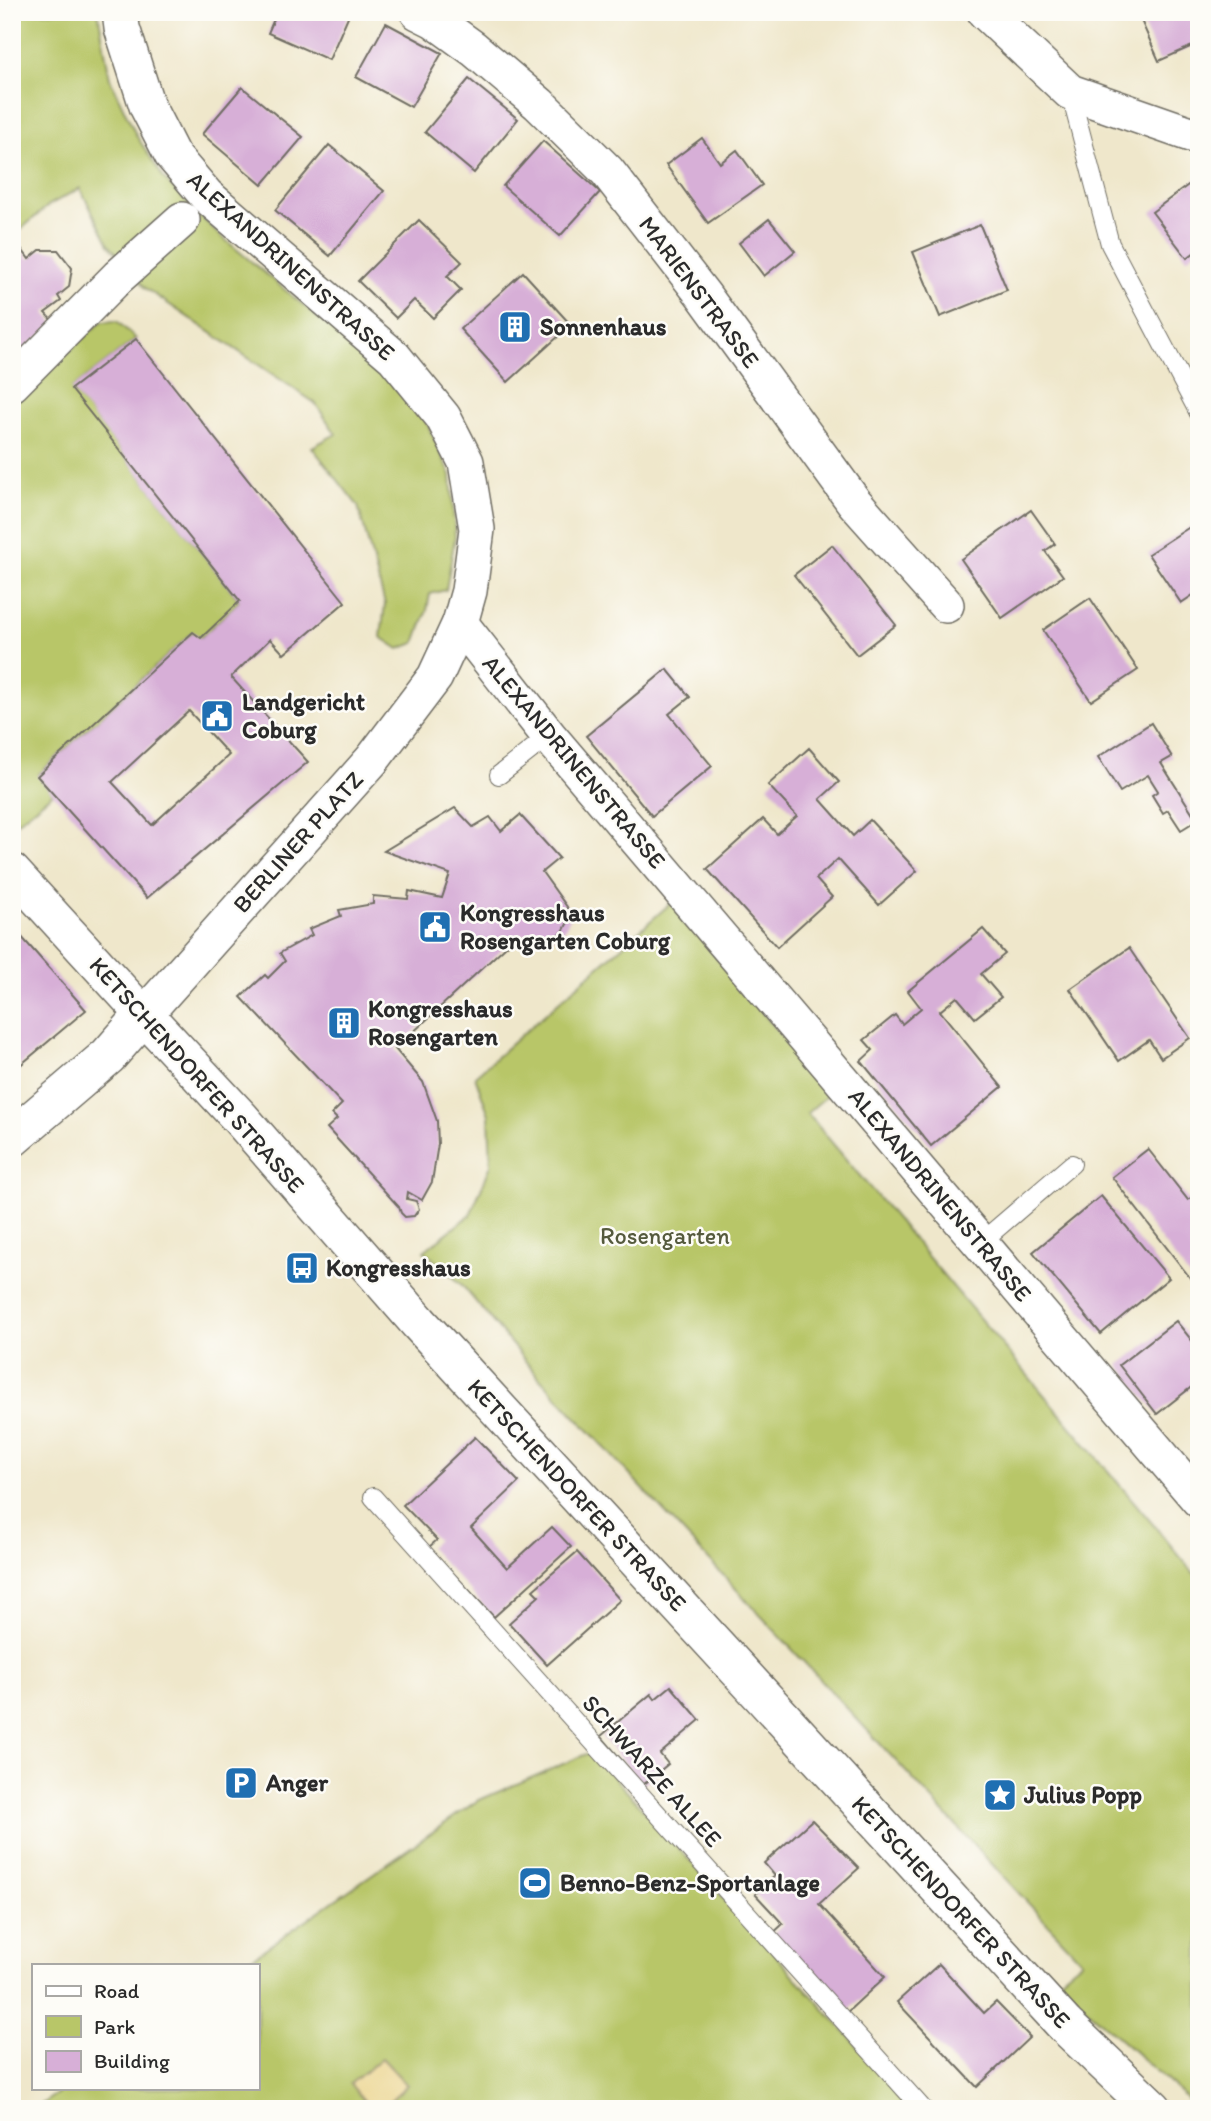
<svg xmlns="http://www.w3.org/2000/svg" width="1211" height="2121" viewBox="0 0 1211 2121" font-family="Itim,sans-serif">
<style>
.green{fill:#b8c668;stroke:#72784a;stroke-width:2}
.sand{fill:#eeda9e;stroke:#8c8264;stroke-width:2}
.building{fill:#d7afd7;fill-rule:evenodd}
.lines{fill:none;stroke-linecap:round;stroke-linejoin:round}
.lane-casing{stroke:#706d63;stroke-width:20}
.street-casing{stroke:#706d63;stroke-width:38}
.secondary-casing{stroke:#706d63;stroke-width:41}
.lane{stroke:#fff;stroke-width:18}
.street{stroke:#fff;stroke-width:35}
.secondary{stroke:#fff;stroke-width:38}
.labels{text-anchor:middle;stroke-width:5;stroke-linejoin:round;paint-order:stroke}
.street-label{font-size:24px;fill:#2b2b2b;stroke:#fdfcf7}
.poi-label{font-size:24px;font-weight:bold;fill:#2b2b2b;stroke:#fdfcf7;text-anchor:start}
.park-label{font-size:24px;fill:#555a3d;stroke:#fdfcf7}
</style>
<rect width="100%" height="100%" fill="#fdfcf7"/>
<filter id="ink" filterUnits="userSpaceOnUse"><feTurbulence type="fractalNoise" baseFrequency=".0143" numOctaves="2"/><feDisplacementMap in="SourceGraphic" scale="14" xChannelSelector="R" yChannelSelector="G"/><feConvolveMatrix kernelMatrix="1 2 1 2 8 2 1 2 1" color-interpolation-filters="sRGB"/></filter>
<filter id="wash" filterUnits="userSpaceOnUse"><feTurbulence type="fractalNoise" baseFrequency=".00686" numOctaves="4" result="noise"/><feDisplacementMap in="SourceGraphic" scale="28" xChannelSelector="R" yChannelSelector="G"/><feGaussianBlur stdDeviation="1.57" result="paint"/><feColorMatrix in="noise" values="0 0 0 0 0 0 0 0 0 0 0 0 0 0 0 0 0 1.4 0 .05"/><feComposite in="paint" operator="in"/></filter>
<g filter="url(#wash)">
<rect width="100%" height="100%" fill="#efe7cb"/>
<g class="green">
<polygon points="12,12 98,12 110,79 136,135 165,180 216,232 396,383 426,421 451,475 455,537 446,590 430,594 427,610 415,643 399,649 381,637 385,604 358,506 312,447 336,434 315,403 145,288 109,244 80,188 49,205 12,237"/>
<polygon points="117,321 136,339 72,389 240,601 201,638 192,633 38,775 53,793 17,822 12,816 12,404 101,322"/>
<polygon points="672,902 829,1094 807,1113 1199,1579 1199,2109 1056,1982 1082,1961 537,1375 462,1285 424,1251 470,1215 491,1165 489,1115 475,1076"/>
<polygon points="591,1752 915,2109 35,2109 65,2088 257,2088 257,1965 242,1965 477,1801"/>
</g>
<polygon class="sand" points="382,2058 407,2085 381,2109 371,2109 350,2084"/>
<g id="blocks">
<g class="building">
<polygon points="277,12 350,12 329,60 268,33"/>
<polygon points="492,12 512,12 507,21"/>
<polygon points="1147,12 1199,12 1199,43 1159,61 1139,16"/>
<polygon points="386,23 442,53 411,107 356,77"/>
<polygon points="469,79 518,119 474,173 425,132"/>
<polygon points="242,87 303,137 262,185 202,134"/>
<polygon points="702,138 720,163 737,150 762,185 708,223 666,165"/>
<polygon points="543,141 600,192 560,236 503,186"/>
<polygon points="329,145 384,191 330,256 275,210"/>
<polygon points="1199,177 1199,249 1187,258 1152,212"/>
<polygon points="769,219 795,251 764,276 739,243"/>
<polygon points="419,220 462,262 447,276 461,290 433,318 414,300 396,318 358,281"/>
<polygon points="980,225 1007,290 940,317 913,252"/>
<polygon points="12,245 20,247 29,259 40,250 58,250 72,268 69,287 58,296 61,301 45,313 55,324 12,358"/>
<polygon points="523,272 571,325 508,382 460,329"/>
<path d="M136,339L345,602L284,654L270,639L231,677L308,762L147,898L37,776L193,632L201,638L240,601L71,389ZM189,711L229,755L152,825L112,782Z"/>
<polygon points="1031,510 1055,544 1045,551 1063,576 1002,618 961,559"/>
<polygon points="1199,521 1199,591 1181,603 1148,554"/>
<polygon points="832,545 896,625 857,655 794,575"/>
<polygon points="1090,598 1138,670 1091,701 1043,630"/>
<polygon points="667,669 690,697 669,714 712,766 652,816 586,736"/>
<polygon points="1151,723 1172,757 1161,763 1197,820 1181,830 1168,810 1163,813 1152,795 1158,791 1148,775 1120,792 1098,757"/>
<polygon points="809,748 839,782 820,799 853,836 870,820 917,871 879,905 838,859 816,879 832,897 777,947 707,869 763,819 777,834 797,816 768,785"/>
<polygon points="455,808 473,827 490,817 501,831 520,815 559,858 542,872 567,907 569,920 563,932 553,937 545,939 519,934 395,1049 423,1082 437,1121 438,1144 432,1182 422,1200 408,1192 407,1199 416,1201 419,1209 414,1216 405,1217 401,1213 399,1207 327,1128 337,1119 332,1114 342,1104 241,997 265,975 268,978 285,961 280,953 312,935 309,929 341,916 339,910 373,904 373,896 408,899 409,891 442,898 450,874 384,851"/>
<polygon points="12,926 86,1010 12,1072"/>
<polygon points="983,929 1005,954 981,974 1001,997 975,1018 957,997 940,1011 1002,1087 931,1146 861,1061 873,1050 864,1040 895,1015 902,1024 921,1008 908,991"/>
<polygon points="1129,948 1190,1038 1161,1058 1149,1040 1119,1061 1070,989"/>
<polygon points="1148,1149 1188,1200 1199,1192 1199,1273 1191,1279 1112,1177"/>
<polygon points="1101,1196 1169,1278 1101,1334 1033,1252"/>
<polygon points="1176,1321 1193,1342 1199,1338 1199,1381 1157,1414 1119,1365"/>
<polygon points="475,1437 519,1482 471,1528 507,1568 552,1527 571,1547 494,1617 429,1547 437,1540 403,1505"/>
<polygon points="577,1552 620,1600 547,1665 509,1623 539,1596 533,1590"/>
<polygon points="671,1686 700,1720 660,1754 668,1764 643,1785 601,1736 651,1694 655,1699"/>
<polygon points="812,1820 859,1868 819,1904 885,1977 844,2015 770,1936 783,1924 755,1894 775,1876 764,1863"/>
<polygon points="939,1964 984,2013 996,2002 1030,2037 977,2087 897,2002"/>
</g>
</g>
</g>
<g filter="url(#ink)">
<use href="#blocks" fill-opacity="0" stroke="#706d63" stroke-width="2"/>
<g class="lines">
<defs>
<g id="lane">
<polyline points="1070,92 1110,244 1199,413"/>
<polyline points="499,775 549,736"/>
<polyline points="980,1243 1072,1164"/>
<polyline points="373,1497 923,2109"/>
</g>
<g id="street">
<polyline points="418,12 434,20 474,49 539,104 607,171 704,296 854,502 946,605"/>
<polyline points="985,12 1070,92 1199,137"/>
<polyline points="12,384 118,277 182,220"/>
<polyline points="460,623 549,736 1199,1500"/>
<polyline points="12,871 144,1015 372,760 435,677 460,623 469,591 477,529 466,462 443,417 394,357 207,196 172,155 147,106 122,28 120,12"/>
</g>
<polyline id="secondary" points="12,1138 108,1056 144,1015 241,1119 419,1323 1065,2025 1153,2109"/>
</defs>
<use href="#lane" class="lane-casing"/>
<use href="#street" class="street-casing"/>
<use href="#secondary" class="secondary-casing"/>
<use href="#lane" class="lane"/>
<use href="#street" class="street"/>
<use href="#secondary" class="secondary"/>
</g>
</g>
<defs>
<symbol id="building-square" viewBox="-11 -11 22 22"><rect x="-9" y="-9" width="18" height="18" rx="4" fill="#1f6fb2" stroke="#fdfcf7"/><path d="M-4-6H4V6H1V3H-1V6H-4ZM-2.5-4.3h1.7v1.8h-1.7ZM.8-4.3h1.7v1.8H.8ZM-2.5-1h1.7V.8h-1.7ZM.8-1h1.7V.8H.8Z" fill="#fff"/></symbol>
<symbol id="civic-square" viewBox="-11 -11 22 22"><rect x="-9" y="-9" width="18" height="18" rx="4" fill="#1f6fb2" stroke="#fdfcf7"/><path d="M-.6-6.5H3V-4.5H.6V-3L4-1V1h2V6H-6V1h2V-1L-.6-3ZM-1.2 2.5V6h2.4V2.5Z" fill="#fff"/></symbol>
<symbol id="bus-square" viewBox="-11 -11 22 22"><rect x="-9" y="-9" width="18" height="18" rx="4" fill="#1f6fb2" stroke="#fdfcf7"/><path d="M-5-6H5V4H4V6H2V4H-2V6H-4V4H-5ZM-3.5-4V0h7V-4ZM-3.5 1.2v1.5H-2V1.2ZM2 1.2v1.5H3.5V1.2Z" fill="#fff"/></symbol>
<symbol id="parking-square" viewBox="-11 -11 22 22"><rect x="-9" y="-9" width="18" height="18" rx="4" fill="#1f6fb2" stroke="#fdfcf7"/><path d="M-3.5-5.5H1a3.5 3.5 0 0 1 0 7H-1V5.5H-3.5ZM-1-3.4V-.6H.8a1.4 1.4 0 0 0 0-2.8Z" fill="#fff"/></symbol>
<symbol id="sight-square" viewBox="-11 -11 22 22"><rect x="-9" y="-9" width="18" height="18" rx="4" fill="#1f6fb2" stroke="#fdfcf7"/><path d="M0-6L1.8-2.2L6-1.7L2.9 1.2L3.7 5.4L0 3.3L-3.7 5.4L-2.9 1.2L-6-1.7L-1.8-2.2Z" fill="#fff"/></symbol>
<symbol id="stadium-square" viewBox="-11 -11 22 22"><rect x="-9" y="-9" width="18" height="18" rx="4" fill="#1f6fb2" stroke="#fdfcf7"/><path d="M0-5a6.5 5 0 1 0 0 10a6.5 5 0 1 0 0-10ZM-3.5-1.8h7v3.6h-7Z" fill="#fff"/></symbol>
</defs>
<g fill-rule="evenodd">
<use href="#building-square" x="496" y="308" width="38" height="38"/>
<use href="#civic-square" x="198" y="697" width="38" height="38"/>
<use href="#civic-square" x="416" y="908" width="38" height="38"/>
<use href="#building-square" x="325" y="1004" width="38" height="38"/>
<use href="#bus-square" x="283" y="1249" width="38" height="38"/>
<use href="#parking-square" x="222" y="1764" width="38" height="38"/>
<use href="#sight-square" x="981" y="1776" width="38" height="38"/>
<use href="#stadium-square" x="516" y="1864" width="38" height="38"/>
</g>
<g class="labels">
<g class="street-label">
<text transform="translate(291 266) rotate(42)" y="8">ALEXANDRINENSTRASSE</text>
<text transform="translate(699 292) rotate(53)" y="8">MARIENSTRASSE</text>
<text transform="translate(574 762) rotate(50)" y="8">ALEXANDRINENSTRASSE</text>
<text transform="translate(298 842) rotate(-48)" y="8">BERLINER PLATZ</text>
<text transform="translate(197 1075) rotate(48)" y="8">KETSCHENDORFER STRASSE</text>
<text transform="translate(940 1195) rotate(50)" y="8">ALEXANDRINENSTRASSE</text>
<text transform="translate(577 1495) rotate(47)" y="8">KETSCHENDORFER STRASSE</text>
<text transform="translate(652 1771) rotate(48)" y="8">SCHWARZE ALLEE</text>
<text transform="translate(961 1912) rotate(47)" y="8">KETSCHENDORFER STRASSE</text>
</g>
<g class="poi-label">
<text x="540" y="335">Sonnenhaus</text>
<text x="242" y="710">Landgericht<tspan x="242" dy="28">Coburg</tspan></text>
<text x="460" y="921">Kongresshaus<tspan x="460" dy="28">Rosengarten Coburg</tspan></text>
<text x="368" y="1017">Kongresshaus<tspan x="368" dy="28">Rosengarten</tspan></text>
<text x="326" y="1276">Kongresshaus</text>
<text x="266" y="1791">Anger</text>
<text x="1024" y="1803">Julius Popp</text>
<text x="560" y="1891">Benno-Benz-Sportanlage</text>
</g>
<g class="park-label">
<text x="665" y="1244">Rosengarten</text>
</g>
</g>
<rect width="1211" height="2121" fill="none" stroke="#fdfcf7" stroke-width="42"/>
<rect x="32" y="1964" width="228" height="126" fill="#fdfcf7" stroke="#a9a8a5" stroke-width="2"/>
<rect x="46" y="1986" width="35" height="10" fill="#ffffff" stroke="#a9a8a5" stroke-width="2"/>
<text x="94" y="1998" font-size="21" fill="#2b2b2b">Road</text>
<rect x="46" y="2016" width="35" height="21" fill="#b8c668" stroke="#a9a8a5" stroke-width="2"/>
<text x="94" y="2034" font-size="21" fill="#2b2b2b">Park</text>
<rect x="46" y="2051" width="35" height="21" fill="#d7afd7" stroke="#a9a8a5" stroke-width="2"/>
<text x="94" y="2068" font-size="21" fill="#2b2b2b">Building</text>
</svg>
